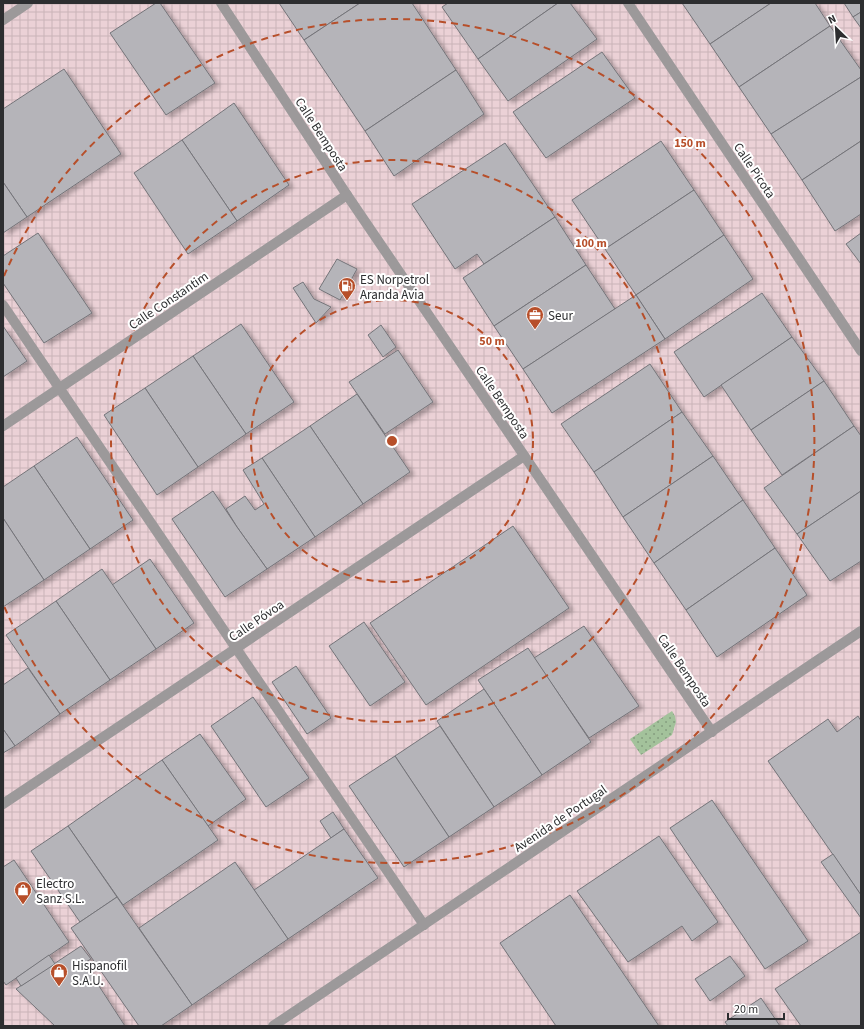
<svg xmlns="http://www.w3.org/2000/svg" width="864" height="1029" viewBox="0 0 864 1029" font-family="'Source Sans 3',sans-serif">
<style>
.industrial{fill:url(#industrial-grid)}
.garden{fill:url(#garden-dots)}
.building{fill:#b5b4b9;stroke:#747479;filter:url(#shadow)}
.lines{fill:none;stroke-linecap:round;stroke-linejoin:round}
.pedestrian{stroke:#9c999a;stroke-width:10}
.minor{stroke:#9c999a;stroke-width:10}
.ring{fill:none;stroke:#b74f2a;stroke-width:2;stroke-dasharray:7 5}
.labels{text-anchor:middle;stroke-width:4;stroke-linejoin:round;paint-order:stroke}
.street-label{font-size:13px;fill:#2d2e30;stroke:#fff}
.poi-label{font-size:13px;fill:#2d2e30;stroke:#fff;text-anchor:start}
.centre{fill:#b74f2a;stroke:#fff;stroke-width:2}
.ring-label{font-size:12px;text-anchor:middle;font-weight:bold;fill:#b74f2a;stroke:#fff;stroke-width:4;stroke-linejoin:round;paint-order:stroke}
</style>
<defs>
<pattern id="industrial-grid" width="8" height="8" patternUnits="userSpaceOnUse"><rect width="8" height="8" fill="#ebd1d6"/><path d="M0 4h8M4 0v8" fill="none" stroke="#cab4b8"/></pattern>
<pattern id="garden-dots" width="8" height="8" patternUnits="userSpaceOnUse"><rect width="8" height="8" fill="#a3c29b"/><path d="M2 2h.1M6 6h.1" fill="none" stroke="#859e7f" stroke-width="1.8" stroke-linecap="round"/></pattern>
<filter id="shadow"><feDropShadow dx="4.5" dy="2.5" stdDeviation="2" flood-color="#0004"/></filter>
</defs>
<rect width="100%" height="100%" fill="#dee3e7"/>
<rect class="industrial" x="3" y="3" width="858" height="1023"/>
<polygon class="garden" points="672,711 675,716 676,722 672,735 641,755 630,739"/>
<g class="building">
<polygon points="156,3 160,3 215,83 166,115 110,33"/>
<polygon points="279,3 360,3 304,40"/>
<polygon points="360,3 412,3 456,70 365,131 304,40"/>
<polygon points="448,3 558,3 478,59 442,7"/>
<polygon points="558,3 570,3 597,39 508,101 478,59"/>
<polygon points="682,3 771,3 710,44"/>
<polygon points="771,3 815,3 830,26 739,87 710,44"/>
<polygon points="844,3 861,3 861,12 853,17"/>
<polygon points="861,12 861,28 853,17"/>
<polygon points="830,26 861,70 861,77 771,134 739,87"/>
<polygon points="602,52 635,98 546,158 513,112"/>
<polygon points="64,69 121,154 27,217 3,182 3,109"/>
<polygon points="456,70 484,114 394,176 365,131"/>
<polygon points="861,77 861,141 802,180 771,134"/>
<polygon points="234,103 289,185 237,221 182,140"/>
<polygon points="182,140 237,221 188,254 134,173"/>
<polygon points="661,141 694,190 605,249 572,200"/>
<polygon points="861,141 861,214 835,231 802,180"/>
<polygon points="505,143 555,217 484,264 477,254 455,269 412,204"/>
<polygon points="3,182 27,217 3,233"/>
<polygon points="694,190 724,235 636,295 605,249"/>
<polygon points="555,217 586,265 494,326 463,278"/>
<polygon points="38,233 92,313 44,343 3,283 3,256"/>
<polygon points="861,233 861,264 846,244"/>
<polygon points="724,235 753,279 665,339 636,295"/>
<polygon points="337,259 357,269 340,300 319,289"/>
<polygon points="586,265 615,309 523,369 494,326"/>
<polygon points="303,282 314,299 331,307 316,323 293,288"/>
<polygon points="762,293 792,337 704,397 674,352"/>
<polygon points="636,295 665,339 552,413 523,369"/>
<polygon points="241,324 294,402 246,434 193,356"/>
<polygon points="381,325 396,347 383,357 368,335"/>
<polygon points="3,326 27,361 3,377"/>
<polygon points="792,337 824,381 751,430 721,385"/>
<polygon points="398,350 433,402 385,434 349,382"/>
<polygon points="193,356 246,434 198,467 145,388"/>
<polygon points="650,364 682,412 594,472 561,424"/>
<polygon points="824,381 854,426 782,475 751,430"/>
<polygon points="145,388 198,467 157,495 104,415"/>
<polygon points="357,394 410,472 363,504 310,426"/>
<polygon points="682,412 713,456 623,517 594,472"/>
<polygon points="310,426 363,504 315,537 262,458"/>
<polygon points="854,426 861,436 861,491 797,534 764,488"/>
<polygon points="77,437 133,520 90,549 34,466"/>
<polygon points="713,456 743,500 654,563 623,517"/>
<polygon points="262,458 315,537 267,569 237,527 226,509 245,496 255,510 264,504 243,470"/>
<polygon points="34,466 90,549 44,580 3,518 3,487"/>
<polygon points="213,491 237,527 267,569 225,597 172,519"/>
<polygon points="861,491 861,561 830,581 797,534"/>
<polygon points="743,500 775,548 686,610 654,563"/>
<polygon points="3,518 44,580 3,607"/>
<polygon points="513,526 569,608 426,705 370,623"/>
<polygon points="775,548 807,595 717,657 686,610"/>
<polygon points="150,559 194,623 156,649 112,585"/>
<polygon points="102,569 156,649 110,680 56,601"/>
<polygon points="56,601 110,680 60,714 6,635"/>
<polygon points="364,622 405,682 370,706 329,646"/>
<polygon points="584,626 639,706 589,738 534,658"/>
<polygon points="528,648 591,742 542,775 478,680"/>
<polygon points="296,666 331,718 307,734 272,682"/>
<polygon points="28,668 60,714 15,746 3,729 3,685"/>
<polygon points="484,689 542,775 494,807 437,721"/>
<polygon points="253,697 309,778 266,807 211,726"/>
<polygon points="858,716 861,721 861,895 768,761 828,719 837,732"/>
<polygon points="440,726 494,807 449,837 395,756"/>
<polygon points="3,729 15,746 3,753"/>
<polygon points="200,734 246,799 208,826 162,760"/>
<polygon points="395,756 449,837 404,867 349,786"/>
<polygon points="162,760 218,840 123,905 68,826"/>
<polygon points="712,800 808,941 765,969 670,828"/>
<polygon points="333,812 344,829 331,838 320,821"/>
<polygon points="68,826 117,897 80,922 31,851"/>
<polygon points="344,829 378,878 288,939 254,890"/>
<polygon points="659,836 718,922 692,941 682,926 628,962 577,891"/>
<polygon points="833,854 861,895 861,918 821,862"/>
<polygon points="14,860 69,942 6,985 3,981 3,867"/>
<polygon points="235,862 288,939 192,1005 139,928"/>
<polygon points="570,895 659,1026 556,1026 500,943"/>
<polygon points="117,897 192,1005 161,1026 139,1026 71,928"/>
<polygon points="861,932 861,1026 801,1026 775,989"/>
<polygon points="81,946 91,959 84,963 125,1026 55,1026 16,989"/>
<polygon points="49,955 55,964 21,986 16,978"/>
<polygon points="730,956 745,976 710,1001 695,979"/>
<polygon points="761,998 780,1026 728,1026 725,1022"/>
</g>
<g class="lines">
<polyline class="pedestrian" points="3,305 424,925"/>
<g class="minor">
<polyline points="221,3 347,195 712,732"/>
<polyline points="628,3 861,351"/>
<polyline points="3,20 28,3"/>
<polyline points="3,426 347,195"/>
<polyline points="3,804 524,456"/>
<polyline points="273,1026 861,631"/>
</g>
</g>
<g class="ring">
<circle cx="392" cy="441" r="141"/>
<circle cx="392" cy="441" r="281"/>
<path d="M4 276A422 422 0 1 1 4 606"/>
</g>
<defs>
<symbol id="fuel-pin" viewBox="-11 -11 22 30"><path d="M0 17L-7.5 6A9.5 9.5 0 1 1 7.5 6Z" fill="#b74f2a" stroke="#fff"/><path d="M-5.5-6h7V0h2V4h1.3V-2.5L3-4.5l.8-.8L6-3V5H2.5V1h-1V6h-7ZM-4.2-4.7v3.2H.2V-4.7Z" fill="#fff"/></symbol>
<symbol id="office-pin" viewBox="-11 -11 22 30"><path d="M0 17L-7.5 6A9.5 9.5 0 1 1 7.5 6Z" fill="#b74f2a" stroke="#fff"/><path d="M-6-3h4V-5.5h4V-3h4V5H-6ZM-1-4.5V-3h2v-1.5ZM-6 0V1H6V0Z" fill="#fff"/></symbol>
<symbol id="shop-pin" viewBox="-11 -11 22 30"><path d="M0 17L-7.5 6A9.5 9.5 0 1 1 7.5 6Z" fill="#b74f2a" stroke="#fff"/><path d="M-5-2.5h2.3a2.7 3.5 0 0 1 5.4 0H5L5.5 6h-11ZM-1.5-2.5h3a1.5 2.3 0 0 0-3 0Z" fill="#fff"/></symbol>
</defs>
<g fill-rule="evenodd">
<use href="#fuel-pin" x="337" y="276" width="20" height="27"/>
<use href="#office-pin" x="525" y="305" width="20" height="27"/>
<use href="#shop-pin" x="13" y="880" width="20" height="27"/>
<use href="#shop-pin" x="49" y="962" width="20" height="27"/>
</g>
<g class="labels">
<g class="street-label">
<text transform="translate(322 134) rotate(57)" y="5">Calle Bemposta</text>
<text transform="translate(755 170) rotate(56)" y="5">Calle Picota</text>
<text transform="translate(168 300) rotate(-34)" y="5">Calle Constantim</text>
<text transform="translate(503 402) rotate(56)" y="5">Calle Bemposta</text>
<text transform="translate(256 620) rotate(-34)" y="5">Calle Póvoa</text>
<text transform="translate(685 670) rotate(56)" y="5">Calle Bemposta</text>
<text transform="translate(560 818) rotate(-34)" y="5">Avenida de Portugal</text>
</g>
<g class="poi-label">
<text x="360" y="284">ES Norpetrol<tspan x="360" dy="15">Aranda Avia</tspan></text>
<text x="548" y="320">Seur</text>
<text x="36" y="888">Electro<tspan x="36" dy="15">Sanz S.L.</tspan></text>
<text x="72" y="970">Hispanofil<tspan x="72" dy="15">S.A.U.</tspan></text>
</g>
</g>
<circle cx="392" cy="441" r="6" class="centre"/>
<g class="ring-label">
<text x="690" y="147">150 m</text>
<text x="591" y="247">100 m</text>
<text x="492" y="345">50 m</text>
</g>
<rect width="864" height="1029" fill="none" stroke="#2d2e30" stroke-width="8"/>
<g transform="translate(836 28) rotate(335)" stroke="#ffffff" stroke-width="3" paint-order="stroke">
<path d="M0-3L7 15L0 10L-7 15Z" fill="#2d2e30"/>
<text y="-6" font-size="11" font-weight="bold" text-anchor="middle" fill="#2d2e30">N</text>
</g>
<path d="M728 1013v6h56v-6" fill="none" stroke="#2d2e30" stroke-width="2"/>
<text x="734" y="1013" font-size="12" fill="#2d2e30" stroke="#ffffff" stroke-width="3" paint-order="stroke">20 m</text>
</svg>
